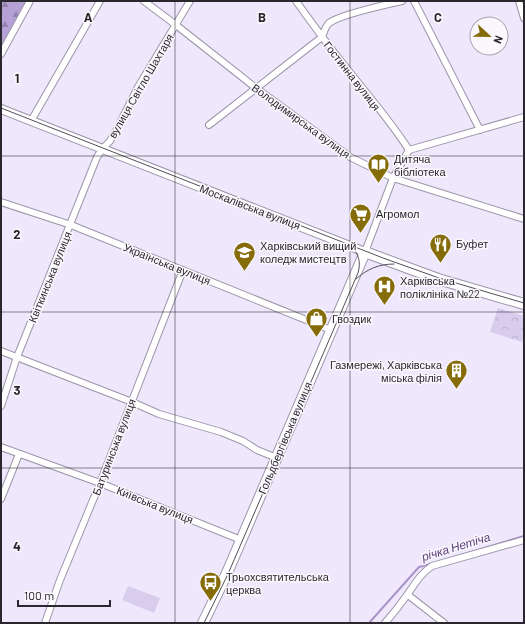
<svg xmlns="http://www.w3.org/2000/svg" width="525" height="624" viewBox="0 0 525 624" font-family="Barlow,sans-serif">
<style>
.grass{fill:#d9cdee}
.forest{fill:url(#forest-firs)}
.park{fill:url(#park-crowns)}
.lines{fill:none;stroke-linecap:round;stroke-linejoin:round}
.stream{stroke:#a894c8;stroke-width:2}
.minor-casing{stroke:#9c95a8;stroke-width:8}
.tertiary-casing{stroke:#9c95a8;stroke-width:10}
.primary-casing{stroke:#9c95a8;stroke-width:12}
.minor{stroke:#fff;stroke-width:6}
.tertiary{stroke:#fff;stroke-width:8}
.primary{stroke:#fff;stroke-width:10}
.tram{stroke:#524e58;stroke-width:1}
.grid{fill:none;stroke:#2a272e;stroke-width:1;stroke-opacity:0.55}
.labels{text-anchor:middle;stroke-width:3;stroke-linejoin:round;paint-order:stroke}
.street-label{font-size:11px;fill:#2a272e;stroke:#faf8fd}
.poi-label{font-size:11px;fill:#2a272e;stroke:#faf8fd;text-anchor:start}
.water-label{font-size:12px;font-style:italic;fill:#5a3e7e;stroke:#faf8fd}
.grid-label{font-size:13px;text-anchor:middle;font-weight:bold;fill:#2a272e;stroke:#faf8fd;stroke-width:3;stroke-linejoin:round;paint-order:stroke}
</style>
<defs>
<pattern id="forest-firs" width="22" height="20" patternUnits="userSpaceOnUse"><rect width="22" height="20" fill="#b5a1d5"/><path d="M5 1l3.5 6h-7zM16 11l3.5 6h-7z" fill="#9383ad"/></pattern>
<pattern id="park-crowns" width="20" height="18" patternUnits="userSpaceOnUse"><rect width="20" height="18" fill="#d9cdee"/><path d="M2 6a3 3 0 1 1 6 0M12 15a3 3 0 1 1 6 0" fill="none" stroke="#bab0cc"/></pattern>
</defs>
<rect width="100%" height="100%" fill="#efe8fc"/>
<polygon class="grass" points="128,586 160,598 154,613 122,600"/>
<polygon class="forest" points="1,1 30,1 1,50"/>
<polygon class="park" points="498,308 524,316 524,337 522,342 490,332"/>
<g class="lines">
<g class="stream">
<polyline points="458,556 524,536"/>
<polyline points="369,623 419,567 431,564"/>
</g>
<defs>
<g id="minor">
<polyline points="144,1 176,25 256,88 350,157 393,178 524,219"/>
<path d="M296,1C311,22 327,44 344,65C366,93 390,120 409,150"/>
<polyline points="414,1 480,130"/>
<polyline points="519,1 524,18"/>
<polyline points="1,54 30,1"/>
<polyline points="31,121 100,1"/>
<path d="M209,125L322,37C324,32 325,27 329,23C341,14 385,5 402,1"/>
<polyline points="1,202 71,225 331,330"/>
<polyline points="365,252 393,178 409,150 524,117"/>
<polyline points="1,351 132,402 159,414 221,432 243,441 257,450 277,458"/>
<polyline points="1,406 17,357 97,157 103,148 110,141 117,129 138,87 190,1"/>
<polyline points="1,447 100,483 241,540"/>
<polyline points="1,499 19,454"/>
<polyline points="408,595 444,623"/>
<polyline points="45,623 60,580 100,483 183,270"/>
<path d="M385,623C393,614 400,605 407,595C415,584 420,574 432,566L524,540"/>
</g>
<polyline id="tertiary" points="1,109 365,252"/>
<polyline id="primary" points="203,623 227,573 365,252 438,279 524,304"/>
</defs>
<use href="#minor" class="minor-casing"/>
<use href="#tertiary" class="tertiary-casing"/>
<use href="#primary" class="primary-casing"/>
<use href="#minor" class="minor"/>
<use href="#tertiary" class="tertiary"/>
<use href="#primary" class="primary"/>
<g class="tram">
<polyline points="1,108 383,258 439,278 524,303"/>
<path d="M356,279C367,269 379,264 394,264"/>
<path d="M204,623L228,574L358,273C361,262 359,254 351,246"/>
</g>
</g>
<path class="grid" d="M175,1V623M350,1V623M1,156H524M1,312H524M1,468H524"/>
<defs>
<symbol id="library-pin" viewBox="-11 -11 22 30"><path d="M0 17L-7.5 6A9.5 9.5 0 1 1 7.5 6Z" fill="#856c09" stroke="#faf8fd"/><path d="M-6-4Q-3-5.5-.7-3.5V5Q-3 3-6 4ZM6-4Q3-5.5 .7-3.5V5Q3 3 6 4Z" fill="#fff"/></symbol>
<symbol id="supermarket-pin" viewBox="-11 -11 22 30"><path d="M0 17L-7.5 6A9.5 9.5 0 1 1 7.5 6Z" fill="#856c09" stroke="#faf8fd"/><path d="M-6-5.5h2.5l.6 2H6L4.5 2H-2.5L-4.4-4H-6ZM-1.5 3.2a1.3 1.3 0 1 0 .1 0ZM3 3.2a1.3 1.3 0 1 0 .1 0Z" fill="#fff"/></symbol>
<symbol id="restaurant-pin" viewBox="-11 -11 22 30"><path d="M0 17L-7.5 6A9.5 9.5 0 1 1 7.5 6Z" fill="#856c09" stroke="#faf8fd"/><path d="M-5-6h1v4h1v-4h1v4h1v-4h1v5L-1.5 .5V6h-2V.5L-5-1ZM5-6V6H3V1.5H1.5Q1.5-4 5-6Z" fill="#fff"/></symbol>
<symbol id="university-pin" viewBox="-11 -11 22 30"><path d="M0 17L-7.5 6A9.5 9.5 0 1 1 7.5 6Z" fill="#856c09" stroke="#faf8fd"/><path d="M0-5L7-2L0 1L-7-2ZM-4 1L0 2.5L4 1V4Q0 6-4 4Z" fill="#fff"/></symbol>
<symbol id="hospital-pin" viewBox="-11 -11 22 30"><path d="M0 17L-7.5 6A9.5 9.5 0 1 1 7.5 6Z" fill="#856c09" stroke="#faf8fd"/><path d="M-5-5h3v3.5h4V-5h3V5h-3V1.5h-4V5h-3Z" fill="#fff"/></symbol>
<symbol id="shop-pin" viewBox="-11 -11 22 30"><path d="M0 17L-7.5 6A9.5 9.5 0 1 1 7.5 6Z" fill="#856c09" stroke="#faf8fd"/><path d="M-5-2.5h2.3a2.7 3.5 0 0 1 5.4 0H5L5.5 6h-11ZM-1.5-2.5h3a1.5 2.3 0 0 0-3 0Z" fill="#fff"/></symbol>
<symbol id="building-pin" viewBox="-11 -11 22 30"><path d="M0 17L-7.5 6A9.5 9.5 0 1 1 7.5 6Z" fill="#856c09" stroke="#faf8fd"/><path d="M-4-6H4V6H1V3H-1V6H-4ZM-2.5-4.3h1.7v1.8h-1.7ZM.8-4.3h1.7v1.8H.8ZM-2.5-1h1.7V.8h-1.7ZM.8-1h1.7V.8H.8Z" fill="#fff"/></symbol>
<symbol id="bus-pin" viewBox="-11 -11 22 30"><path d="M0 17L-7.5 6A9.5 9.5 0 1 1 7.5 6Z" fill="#856c09" stroke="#faf8fd"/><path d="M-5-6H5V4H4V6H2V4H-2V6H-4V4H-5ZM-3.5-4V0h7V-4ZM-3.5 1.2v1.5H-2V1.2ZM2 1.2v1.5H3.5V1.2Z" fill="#fff"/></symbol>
</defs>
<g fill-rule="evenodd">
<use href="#library-pin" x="366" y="152" width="25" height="34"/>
<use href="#supermarket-pin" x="348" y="202" width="25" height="34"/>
<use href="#restaurant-pin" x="428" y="232" width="25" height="34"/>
<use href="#university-pin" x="232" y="240" width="25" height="34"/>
<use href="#hospital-pin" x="372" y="274" width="25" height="34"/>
<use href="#shop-pin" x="304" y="306" width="25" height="34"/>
<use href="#building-pin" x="444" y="358" width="25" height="34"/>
<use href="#bus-pin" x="198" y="570" width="25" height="34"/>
</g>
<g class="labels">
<g class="street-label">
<text transform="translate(352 76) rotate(52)" y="4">Гостинна вулиця</text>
<text transform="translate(141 86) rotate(-60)" y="4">вулиця Світло Шахтаря</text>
<text transform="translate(301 121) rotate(36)" y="4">Володимирська вулиця</text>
<text transform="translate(250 207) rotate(21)" y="4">Москалівська вулиця</text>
<text transform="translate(167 264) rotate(22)" y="4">Українська вулиця</text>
<text transform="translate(50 277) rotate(-68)" y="4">Квіткинська вулиця</text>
<text transform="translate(285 438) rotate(-67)" y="4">Гольдбергівська вулиця</text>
<text transform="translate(114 447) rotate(-69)" y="4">Батуринська вулиця</text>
<text transform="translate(155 505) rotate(22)" y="4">Київська вулиця</text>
</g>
<g class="poi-label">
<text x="394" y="163">Дитяча<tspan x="394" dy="13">бібліотека</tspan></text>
<text x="376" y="218">Агромол</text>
<text x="456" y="248">Буфет</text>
<text x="260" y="250">Харківський вищий<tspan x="260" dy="13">коледж мистецтв</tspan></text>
<text x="400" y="285">Харківська<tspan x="400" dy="13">поліклініка №22</tspan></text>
<text x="332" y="323">Гвоздик</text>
<text x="442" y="369" text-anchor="end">Газмережі, Харківська<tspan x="442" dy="13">міська філія</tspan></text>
<text x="226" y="581">Трьохсвятительська<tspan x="226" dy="13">церква</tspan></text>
</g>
<g class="water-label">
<text transform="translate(456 547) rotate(-17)" y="4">річка Нетіча</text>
</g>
</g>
<g class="grid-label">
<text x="88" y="22">A</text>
<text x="262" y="22">B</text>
<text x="438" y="22">C</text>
<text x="17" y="83">1</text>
<text x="17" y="239">2</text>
<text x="17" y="395">3</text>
<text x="17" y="551">4</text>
</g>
<rect width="525" height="624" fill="none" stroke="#2a272e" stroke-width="4"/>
<g transform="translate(489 36) rotate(112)"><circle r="19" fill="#faf8fd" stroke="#a7a4aa"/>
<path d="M0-3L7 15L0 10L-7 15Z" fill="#856c09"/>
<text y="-6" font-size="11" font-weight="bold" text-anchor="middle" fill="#2a272e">N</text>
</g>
<path d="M18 600v6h92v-6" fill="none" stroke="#2a272e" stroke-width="2"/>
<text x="24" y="600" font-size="12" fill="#2a272e" stroke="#faf8fd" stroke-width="3" paint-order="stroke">100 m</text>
</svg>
